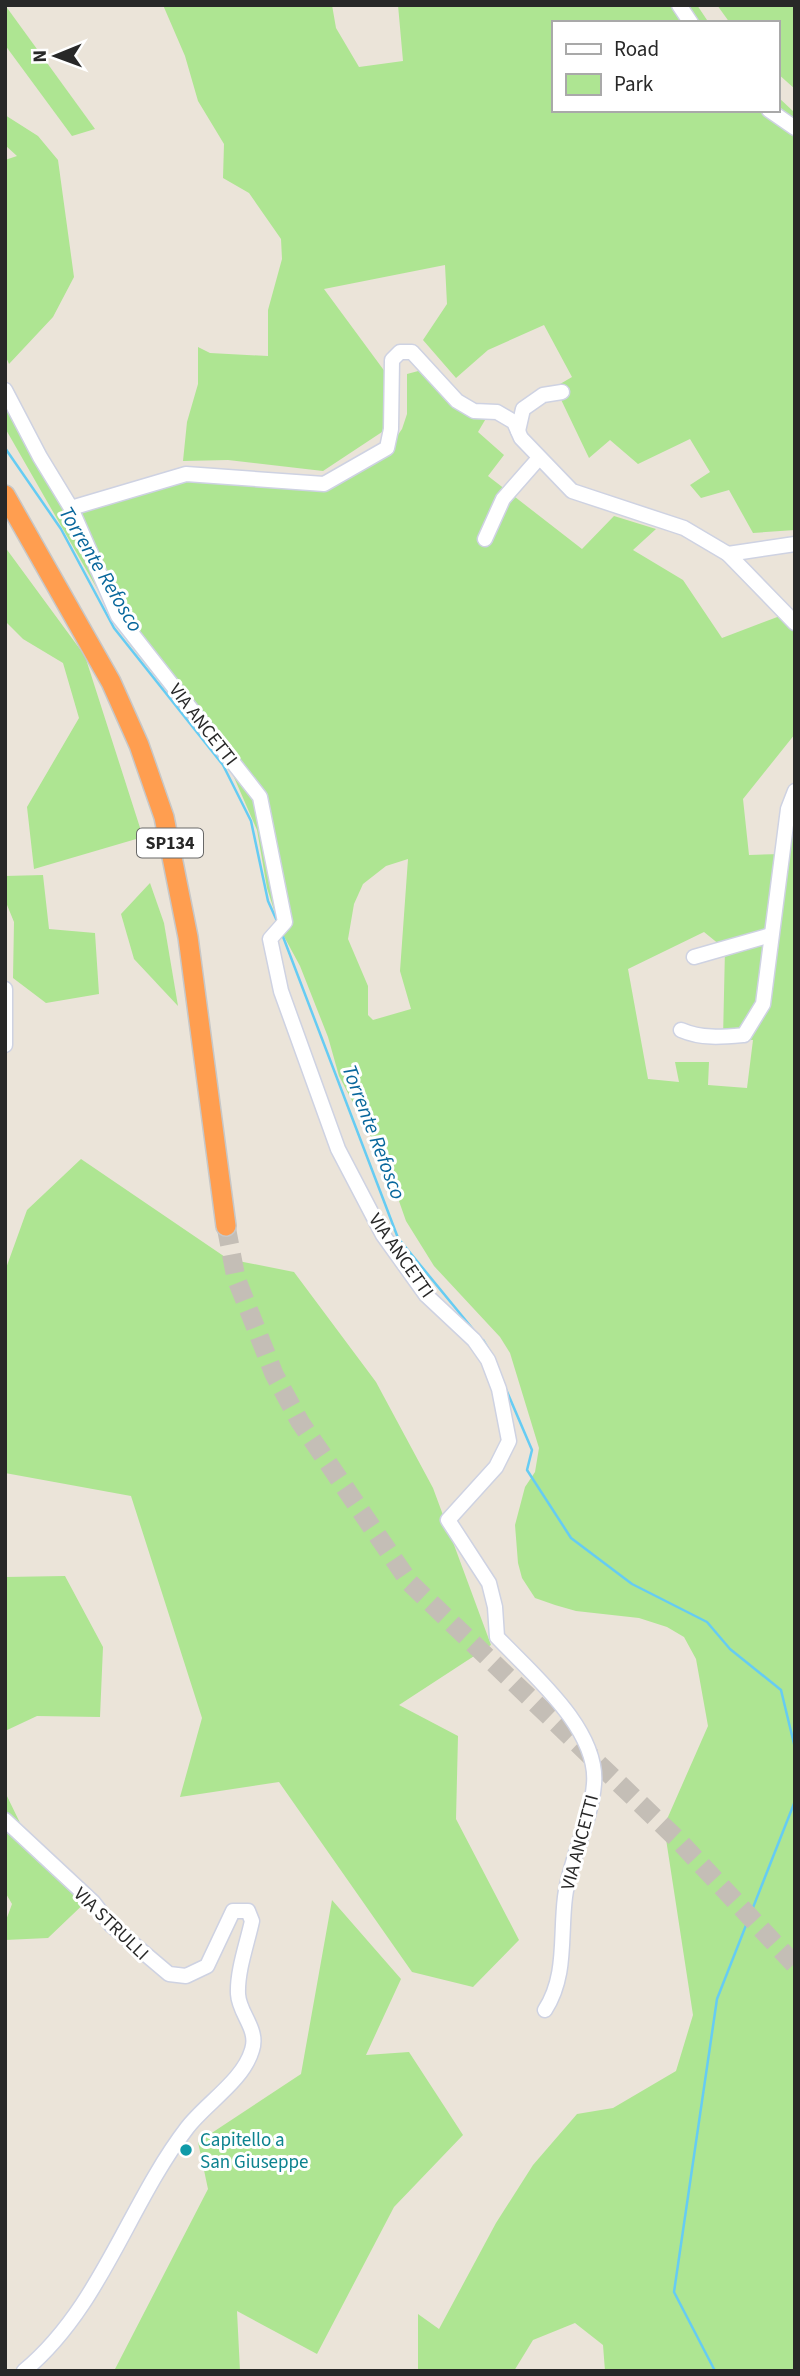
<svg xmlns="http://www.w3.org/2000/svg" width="800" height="2376" viewBox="0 0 800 2376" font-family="'Source Sans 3',sans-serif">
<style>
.green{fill:#aee592;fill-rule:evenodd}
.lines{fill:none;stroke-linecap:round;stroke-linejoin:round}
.stream{stroke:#66ccf3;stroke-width:2.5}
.highway-tunnel{stroke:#c4beb6;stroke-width:19;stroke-dasharray:19 10;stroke-linecap:butt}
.minor-casing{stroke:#ced2e2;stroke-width:17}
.highway-casing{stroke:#c7c7c7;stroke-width:22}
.minor{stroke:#fff;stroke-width:14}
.highway{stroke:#ff9e50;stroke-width:19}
.culture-dot{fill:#0f9aa8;stroke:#fff;stroke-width:2.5}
.labels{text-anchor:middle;stroke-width:6;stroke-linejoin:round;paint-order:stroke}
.shield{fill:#fff;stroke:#686868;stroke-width:2}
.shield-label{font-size:18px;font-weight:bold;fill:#282828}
.street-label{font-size:19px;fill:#282828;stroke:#fff}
.culture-label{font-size:19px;fill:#0d838f;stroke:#fff;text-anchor:start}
.water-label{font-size:21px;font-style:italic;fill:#08679c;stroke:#fff}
</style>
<rect width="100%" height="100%" fill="#ebe4d9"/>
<g class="green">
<polygon points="5,5 95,129 72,136 5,45"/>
<polygon points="163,5 332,5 336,28 359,67 403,61 398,5 697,5 709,23 553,23 553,110 777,110 777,96 795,113 795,530 753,533 729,490 701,498 690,485 710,472 690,439 638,464 610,440 589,458 555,387 572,377 544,325 488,350 456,378 423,340 447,304 445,265 324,289 394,384 390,422 382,432 323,471 228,460 183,461 187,422 198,384 198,347 210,353 268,356 268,310 282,259 281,239 249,193 223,178 224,144 198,101 185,56"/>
<polygon points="717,5 795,5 795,89 777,73 777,23 730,23"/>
<polygon points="5,115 38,136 58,160 74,277 53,317 9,364 5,355 5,160 17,156 5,145"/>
<path d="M422,370L488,415L478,432L504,455L488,476L582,549L614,516L656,529L633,550L683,580L722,638L780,616L795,630V734L743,799L749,855L782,854L795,814V2371H605L603,2345L575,2323L533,2340L514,2371H418V2314L439,2329L496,2223L533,2165L577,2114L613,2108L676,2071L693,2015L664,1826L708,1726L696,1659L684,1637L667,1627L639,1618L576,1611L555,1605L535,1598L522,1578L518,1563L515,1525L525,1487L535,1472L539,1448L510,1353L500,1337L434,1266L406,1221L387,1167L339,1076L328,1037L300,966L280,929L267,888L257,830L233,775L127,641L5,428V388L69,505L170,479L317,485L393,442L402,429L407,414V374ZM408,859L400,971L411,1009L373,1020L368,1015V986L348,939L354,904L363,884L386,866ZM704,932L725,949L723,1039L753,1040L747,1088L708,1085L709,1062H675L679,1082L648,1079L628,969Z"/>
<polygon points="5,547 85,656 143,837 34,869 27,807 79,718 63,663 23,639 5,621"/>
<polygon points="43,875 49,929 95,933 99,994 46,1003 13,978 14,922 5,900 5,876"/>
<polygon points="150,883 164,923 178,1006 134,959 121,914"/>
<polygon points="81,1159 228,1259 294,1272 376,1382 433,1488 491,1645 399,1705 458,1736 456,1819 519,1940 473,1987 412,1972 279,1782 180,1797 202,1718 131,1496 5,1473 5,1271 27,1210"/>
<polygon points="65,1576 103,1647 100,1717 37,1716 5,1731 5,1577"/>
<polygon points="5,1792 22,1827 93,1895 48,1938 5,1940 5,1923 12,1904 5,1892"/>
<polygon points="332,1900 401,1979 366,2055 409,2052 463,2135 394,2207 317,2354 237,2311 240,2371 114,2371 208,2189 198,2142 301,2074"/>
</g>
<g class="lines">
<g class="stream">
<polyline points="5,448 61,529 114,628 223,765 251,821 268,901 277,921"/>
<polyline points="282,934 398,1238 476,1333"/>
<polyline points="483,1340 492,1355"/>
<polyline points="505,1387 532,1450 527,1470 571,1538 632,1584 707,1622 730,1649 781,1690 795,1748"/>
<polyline points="715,2371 674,2292 717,1999 795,1801"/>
</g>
<polyline class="highway-tunnel" points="226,1226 236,1278 274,1374 300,1422 410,1583 677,1839 795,1965"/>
<defs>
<g id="minor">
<polyline points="679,5 691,23"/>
<polyline points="769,110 795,128"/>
<path d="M5,390L40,457L71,508L118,616L260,797L285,922L270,939L281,991L338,1149L383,1235L426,1295L474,1340L488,1360L499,1389L509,1441L496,1467L448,1520L489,1583L495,1607L497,1637C531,1673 599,1729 594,1784C591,1822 570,1858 565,1897C560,1937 567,1976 545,2010"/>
<polyline points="518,431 523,409 543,395 562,392"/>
<polyline points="71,508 186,474 324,484 387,448 391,429 392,360 400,352 412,352 457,401 474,411 497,412 514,422 521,438 572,491 684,528 728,554 795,623"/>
<polyline points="485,539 503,499 539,458"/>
<polyline points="728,554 795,544"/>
<polyline points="694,957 771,935"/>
<polyline points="5,989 5,1045"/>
<path d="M681,1030C702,1039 722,1037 744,1035L763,1004L788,809L795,791"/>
<path d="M5,1820L93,1902L111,1925L169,1974L186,1976L207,1966L233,1911H248L252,1921C247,1944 237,1971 238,1994C239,2014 259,2029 252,2050C243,2081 206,2103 187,2128C128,2205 101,2307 24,2371"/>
</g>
<polyline id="highway" points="5,495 111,682 139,745 164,817 188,937 226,1226"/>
</defs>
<use href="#minor" class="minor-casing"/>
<use href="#highway" class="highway-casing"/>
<use href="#minor" class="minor"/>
<use href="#highway" class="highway"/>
</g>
<circle class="culture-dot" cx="186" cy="2150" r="7"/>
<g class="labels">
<rect class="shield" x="137" y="828.5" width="66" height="29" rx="5"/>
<g class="shield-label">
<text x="170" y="849">SP134</text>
</g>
<g class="street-label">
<text transform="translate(204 724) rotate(52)" y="7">VIA ANCETTI</text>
<text transform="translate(402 1255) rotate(55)" y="7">VIA ANCETTI</text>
<text transform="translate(579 1842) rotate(-75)" y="7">VIA ANCETTI</text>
<text transform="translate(112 1923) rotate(44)" y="7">VIA STRULLI</text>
</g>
<g class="culture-label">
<text x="200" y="2146">Capitello a<tspan x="200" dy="22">San Giuseppe</tspan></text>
</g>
<g class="water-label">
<text transform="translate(101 569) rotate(59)" y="7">Torrente Refosco</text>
<text transform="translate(374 1132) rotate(69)" y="7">Torrente Refosco</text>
</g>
</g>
<rect width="800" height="2376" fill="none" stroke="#282828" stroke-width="14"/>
<rect x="552" y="21" width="228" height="91" fill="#ffffff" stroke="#a9a9a9" stroke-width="2"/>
<rect x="566" y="44" width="35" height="10" fill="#ffffff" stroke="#a9a9a9" stroke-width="2"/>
<text x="614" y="56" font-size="21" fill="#282828">Road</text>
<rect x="566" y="74" width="35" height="21" fill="#aee592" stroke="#a9a9a9" stroke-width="2"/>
<text x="614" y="91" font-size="21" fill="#282828">Park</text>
<g transform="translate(56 56) rotate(269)" stroke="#ffffff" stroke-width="5" paint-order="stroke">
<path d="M0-5L12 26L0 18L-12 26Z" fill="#282828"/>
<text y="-10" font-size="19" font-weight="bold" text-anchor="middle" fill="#282828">N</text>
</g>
</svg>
